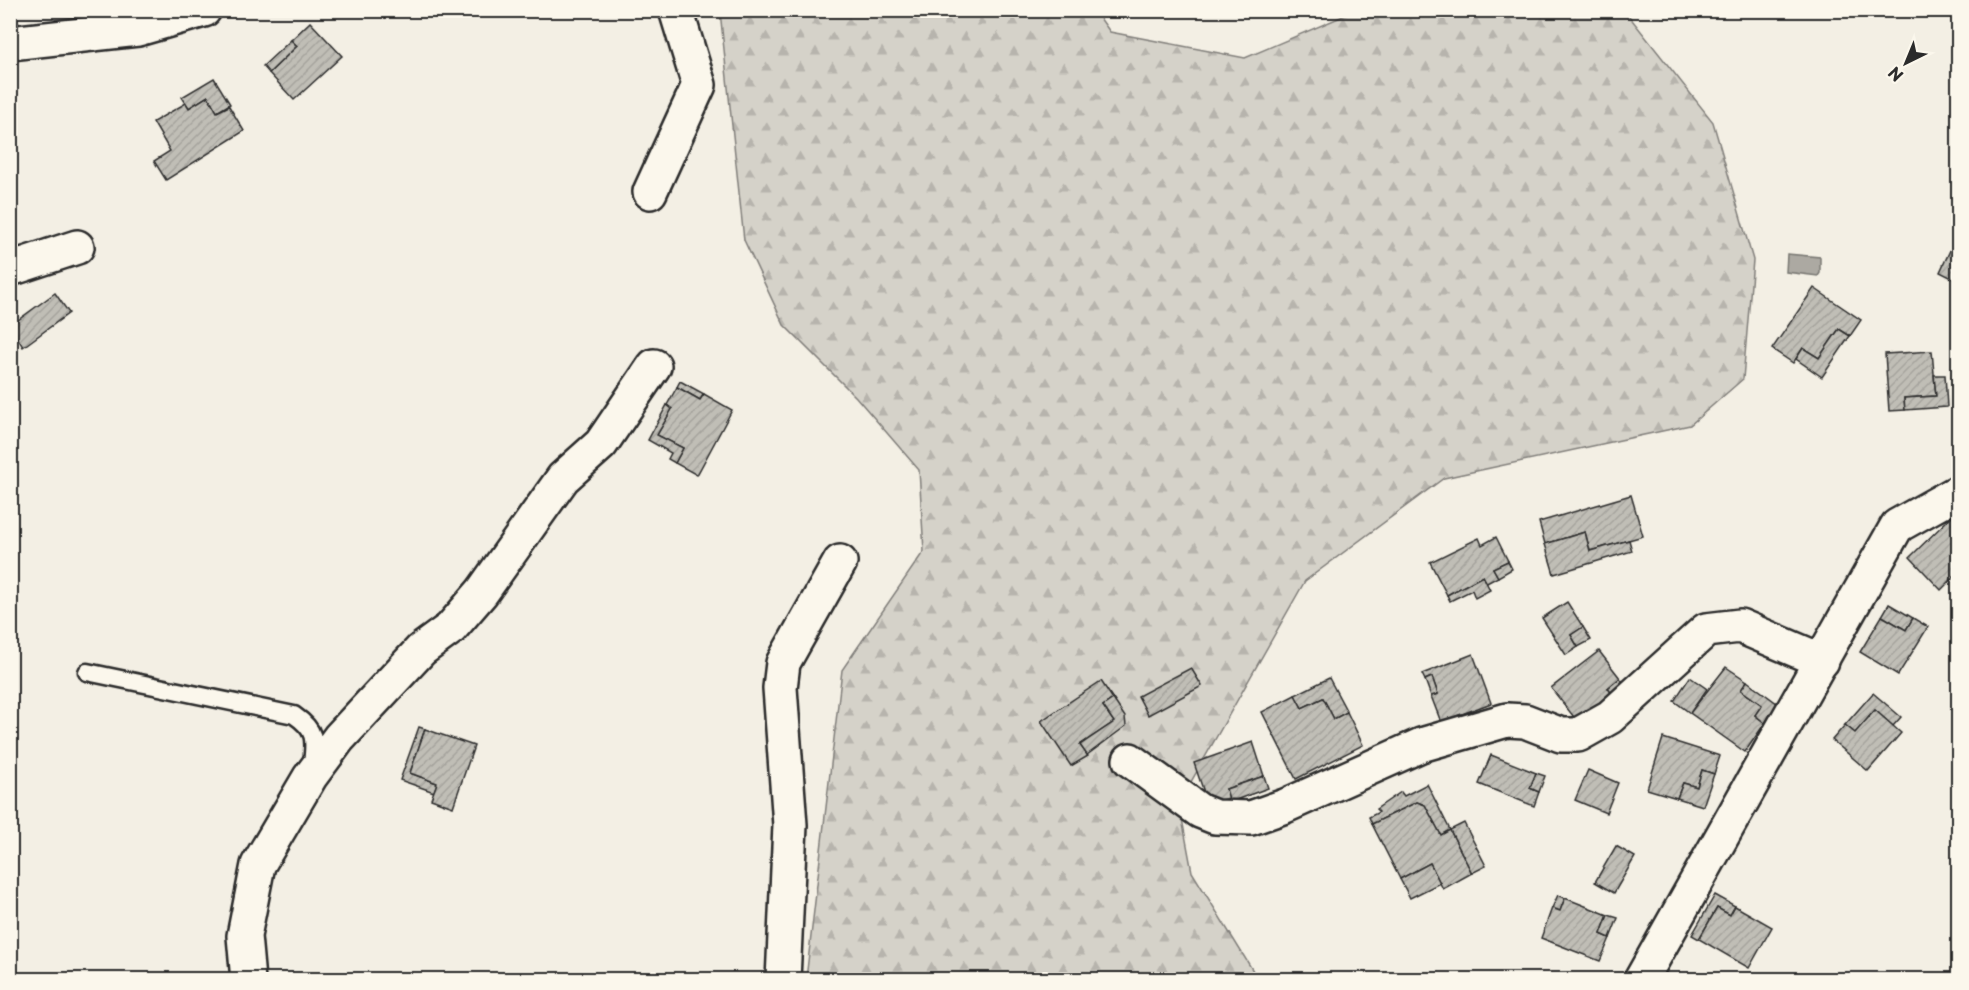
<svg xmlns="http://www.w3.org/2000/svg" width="1969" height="990" viewBox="0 0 1969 990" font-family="'Playpen Sans',sans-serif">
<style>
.forest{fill:url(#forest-firs);stroke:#807e7a;stroke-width:1.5}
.water{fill:#aca9a2;stroke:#787772;stroke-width:1.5}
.building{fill:url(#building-hatch);stroke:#2b2b2b;stroke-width:1.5}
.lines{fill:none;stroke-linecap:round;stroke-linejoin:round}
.service-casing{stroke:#2b2b2b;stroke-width:21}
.minor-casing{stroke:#2b2b2b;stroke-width:38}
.service{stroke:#fbf7ec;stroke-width:16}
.minor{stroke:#fbf7ec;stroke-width:33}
</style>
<defs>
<pattern id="forest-firs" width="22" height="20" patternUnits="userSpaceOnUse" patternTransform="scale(1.5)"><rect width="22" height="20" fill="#d5d2c9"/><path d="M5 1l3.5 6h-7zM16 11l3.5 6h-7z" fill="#b7b4ad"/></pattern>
<pattern id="building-hatch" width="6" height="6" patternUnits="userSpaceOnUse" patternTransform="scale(1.5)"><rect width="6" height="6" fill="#c0beb6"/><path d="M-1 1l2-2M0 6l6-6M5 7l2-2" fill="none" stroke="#a5a39d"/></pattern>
</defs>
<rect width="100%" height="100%" fill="#f3efe4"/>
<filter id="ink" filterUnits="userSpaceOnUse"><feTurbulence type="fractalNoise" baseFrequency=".0167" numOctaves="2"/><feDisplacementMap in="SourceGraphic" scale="12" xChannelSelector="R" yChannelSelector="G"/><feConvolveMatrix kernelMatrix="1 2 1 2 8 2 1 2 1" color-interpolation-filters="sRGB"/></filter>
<g filter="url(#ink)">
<polygon class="forest" points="720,11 1095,11 1110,32 1245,58 1355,11 1625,11 1713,122 1753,260 1743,379 1690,425 1444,478 1305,581 1179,803 1192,872 1258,979 806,979 842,670 924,551 919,470 856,397 784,325 744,240"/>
<polygon class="water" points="1787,254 1820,257 1820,273 1818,276 1786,272"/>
<g class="building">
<polygon points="310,22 342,56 294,100 269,73 297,46 291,40"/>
<polygon points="291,40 297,46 269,73 263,66"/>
<polygon points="214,78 230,104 217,112 208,96 189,108 182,97"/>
<polygon points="208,96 217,112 229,106 244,131 166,180 154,161 170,151 153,122 186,103 189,108"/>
<polygon points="1958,233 1958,281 1940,272"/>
<polygon points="1814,288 1861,320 1850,336 1839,329 1819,358 1803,348 1793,363 1772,349"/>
<polygon points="55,293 69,313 23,347 10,326"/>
<polygon points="1839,329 1850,336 1822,377 1796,359 1803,348 1819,358"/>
<polygon points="1932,351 1936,396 1904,398 1905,410 1889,411 1885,354"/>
<polygon points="1934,375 1945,375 1947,407 1905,410 1904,398 1936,396"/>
<polygon points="680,381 704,394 700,400 677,387"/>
<polygon points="677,387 700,400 704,394 732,410 697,475 675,463 683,448 657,435 672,409 667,405"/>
<polygon points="667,405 672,409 657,435 683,448 675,463 668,459 671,453 648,440"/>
<polygon points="1631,495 1643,536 1590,551 1585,532 1545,544 1539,522"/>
<polygon points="1954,514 1958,519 1958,573 1941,590 1910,557"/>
<polygon points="1585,532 1590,551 1629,540 1632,551 1554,574 1545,544"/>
<polygon points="1496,537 1508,561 1493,568 1498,577 1487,583 1483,576 1447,595 1430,562 1479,538 1482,545"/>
<polygon points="1508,561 1512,569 1498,577 1493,568"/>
<polygon points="1483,576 1490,590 1475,598 1472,590 1450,601 1447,595"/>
<polygon points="1567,602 1583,627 1571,635 1578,647 1566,655 1542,618"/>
<polygon points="1889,604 1913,618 1906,630 1882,616"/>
<polygon points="1882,616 1906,630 1913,618 1928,627 1898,675 1860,652"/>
<polygon points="1583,627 1591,640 1578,647 1571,635"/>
<polygon points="1599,651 1620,678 1608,688 1616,700 1581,726 1551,688"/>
<polygon points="1473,654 1491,703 1441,722 1431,696 1438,694 1432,677 1425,680 1422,674"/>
<polygon points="1726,667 1747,681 1741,690 1762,705 1755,715 1765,723 1745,752 1690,713"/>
<polygon points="1191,668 1202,686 1148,715 1138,696"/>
<polygon points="1432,677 1438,694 1431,696 1425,680"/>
<polygon points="1690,677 1707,689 1690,713 1674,701"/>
<polygon points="1329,678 1347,712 1334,719 1323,698 1302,708 1295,695"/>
<polygon points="1620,678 1629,690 1616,700 1608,688"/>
<polygon points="1101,681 1113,699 1103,706 1114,722 1080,745 1088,756 1071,766 1041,721"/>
<polygon points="1747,681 1778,704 1765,723 1755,715 1762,705 1741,690"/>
<polygon points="1873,693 1901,717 1893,726 1875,710 1855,733 1845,725"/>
<polygon points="1295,695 1302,708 1323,698 1334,719 1347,712 1363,745 1296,779 1262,712"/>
<polygon points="1113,699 1125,717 1126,726 1087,755 1080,745 1114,722 1103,706"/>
<polygon points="1875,710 1901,733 1868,771 1832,740 1845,725 1855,733"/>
<polygon points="419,727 425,729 410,773 437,783 434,792 400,780"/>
<polygon points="425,729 474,746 453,807 431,799 437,783 410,773"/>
<polygon points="1663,738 1720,756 1714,774 1702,770 1697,787 1683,783 1677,798 1647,789"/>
<polygon points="1253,742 1264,776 1226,789 1229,798 1208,804 1194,763"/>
<polygon points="1491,755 1536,773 1530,788 1539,792 1534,806 1479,784"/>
<polygon points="1588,770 1618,783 1606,813 1575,800"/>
<polygon points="1702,770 1714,774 1703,806 1677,798 1683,783 1697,787"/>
<polygon points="1536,773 1545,776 1539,792 1530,788"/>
<polygon points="1264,776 1268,788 1230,802 1226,789"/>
<polygon points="1427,784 1450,830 1441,835 1425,805 1417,802 1372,824 1369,817 1379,812 1376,809 1401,792 1404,796"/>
<polygon points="1417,802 1425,805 1441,835 1450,830 1472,873 1443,889 1430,863 1400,879 1372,824"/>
<polygon points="1464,823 1486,866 1472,873 1450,830"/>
<polygon points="1616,846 1635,857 1614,893 1595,882"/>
<polygon points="1430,863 1440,883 1410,898 1400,879"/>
<polygon points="1558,895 1565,898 1560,911 1552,908"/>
<polygon points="1715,895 1735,906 1730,915 1717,908 1699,939 1692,935"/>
<polygon points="1565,898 1608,915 1601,934 1610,938 1600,961 1541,938 1552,908 1560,911"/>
<polygon points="1735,906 1772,927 1749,968 1699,939 1717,908 1730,915"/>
<polygon points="1608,915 1618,918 1610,938 1601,934"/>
</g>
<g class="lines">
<defs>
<path id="service" d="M87,672L294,715C316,730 315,739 312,764"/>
<g id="minor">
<polyline points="10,43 138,29 204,10"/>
<polyline points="650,192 699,85 676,10"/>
<polyline points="10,269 77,247"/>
<polyline points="1130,760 1200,811 1215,817 1251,818 1285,806 1421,745 1507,720 1525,721 1561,735 1578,735 1610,717 1706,630 1740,626 1822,661"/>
<polyline points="248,980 244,936 258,865 310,777 339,738 421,650 451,628 482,592 563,478 601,444 654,366"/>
<polyline points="783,980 790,825 780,688 783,663 840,562"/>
<polyline points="1641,980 1897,526 1958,492"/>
</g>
</defs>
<use href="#service" class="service-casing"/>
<use href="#minor" class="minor-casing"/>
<use href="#service" class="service"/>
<use href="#minor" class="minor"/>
</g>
</g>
<rect width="1969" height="990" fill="none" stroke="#fbf7ec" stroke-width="36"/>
<rect x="18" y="18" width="1933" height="954" fill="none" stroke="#2b2b2b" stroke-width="2" filter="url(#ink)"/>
<g transform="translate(1906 63) rotate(223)" stroke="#fbf7ec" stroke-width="4.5" paint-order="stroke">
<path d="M0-4.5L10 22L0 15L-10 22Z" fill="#2b2b2b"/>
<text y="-9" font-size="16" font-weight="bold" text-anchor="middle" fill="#2b2b2b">N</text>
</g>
</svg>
